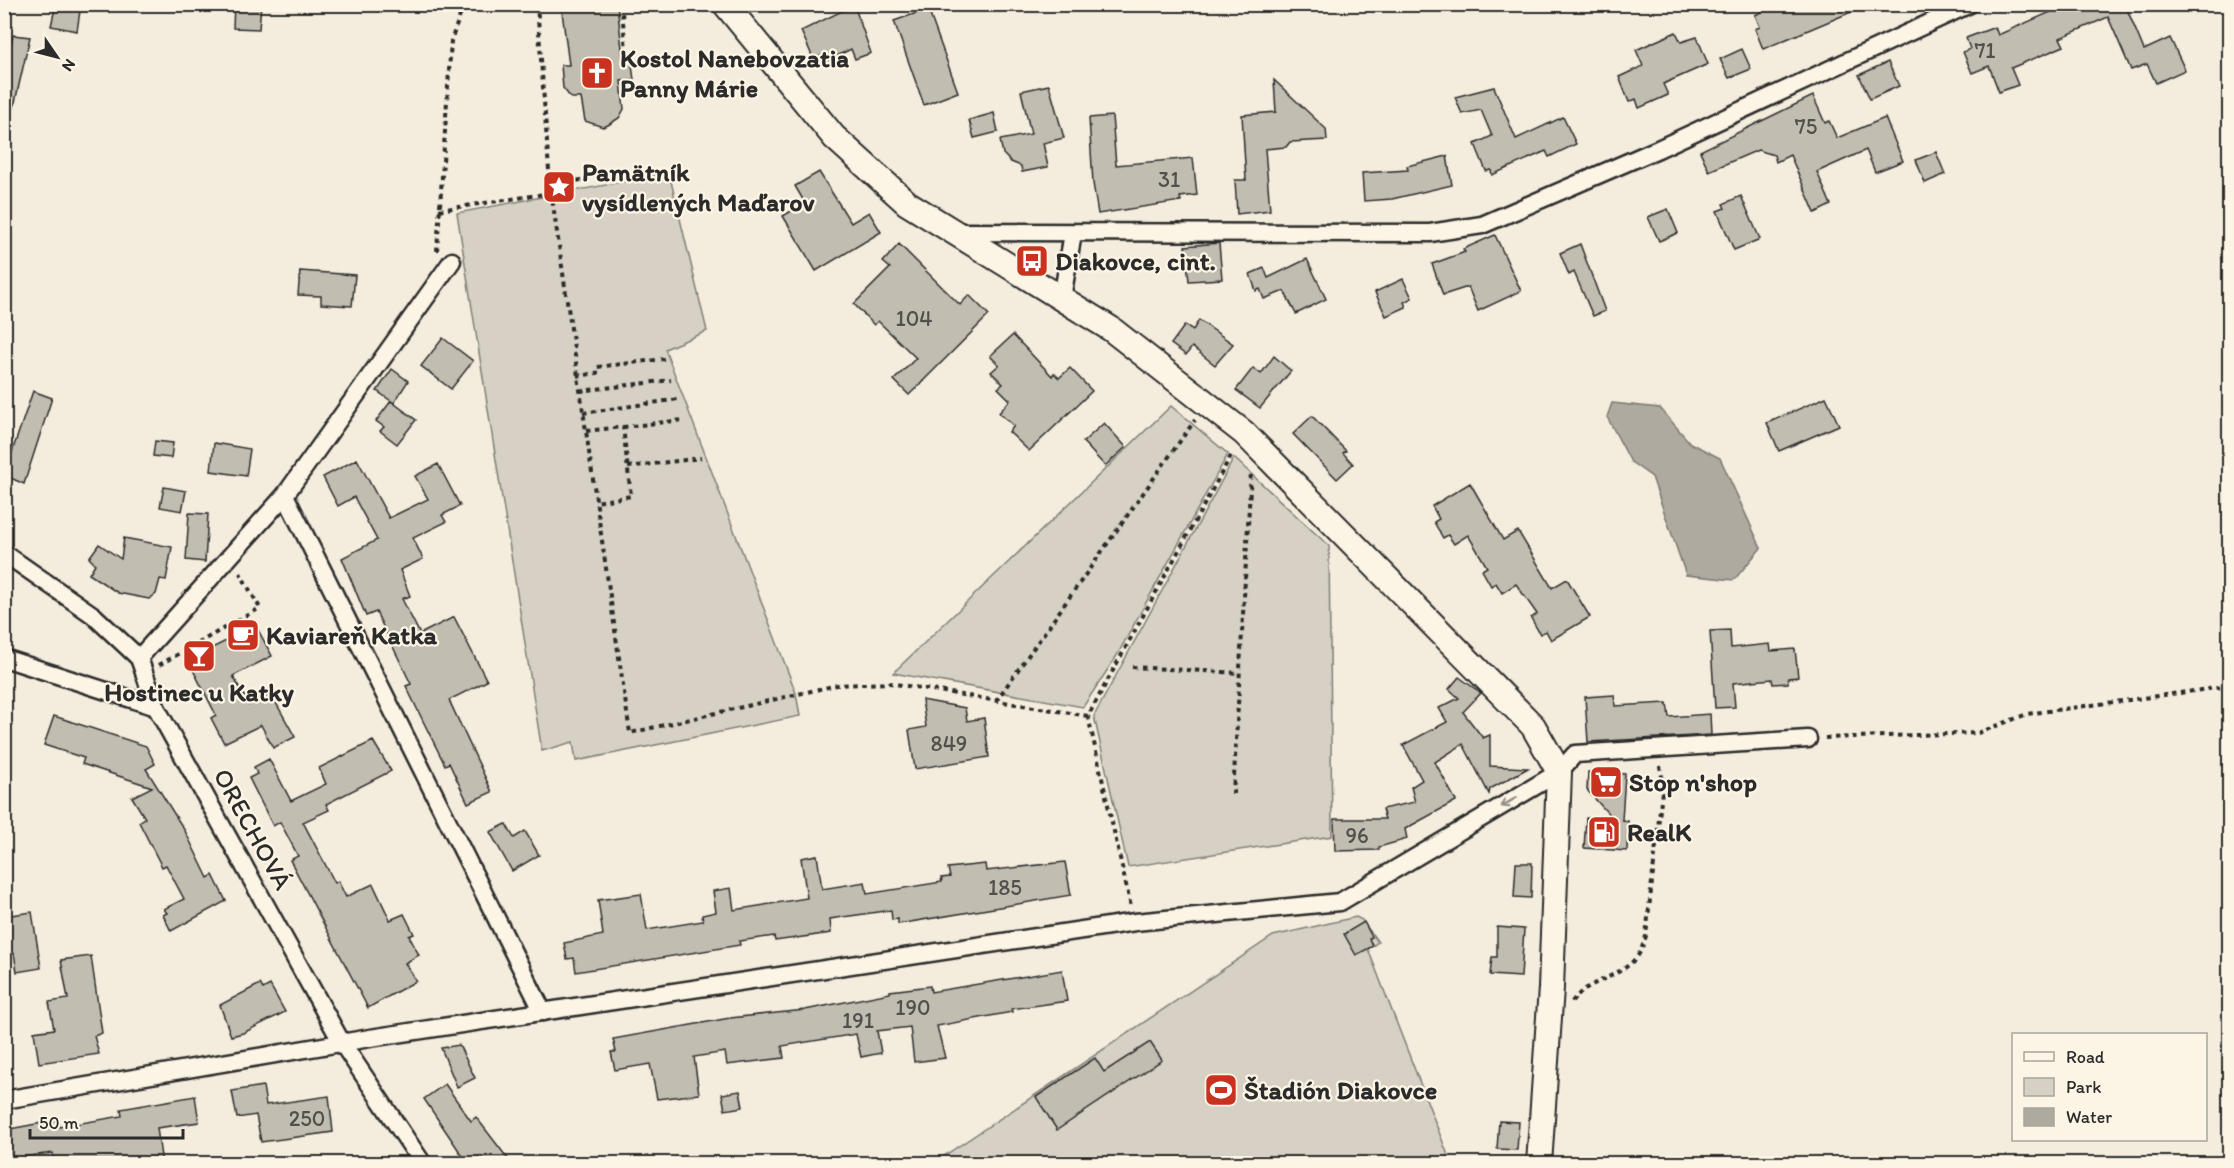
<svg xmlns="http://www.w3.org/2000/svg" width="2234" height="1168" viewBox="0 0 2234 1168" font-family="Itim,sans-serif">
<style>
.green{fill:#d6d1c4;stroke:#807e78;stroke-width:1.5}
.water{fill:#afaaa0;stroke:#7a7771;stroke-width:1.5}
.building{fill:#c2bdb1;stroke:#2b2b2b;stroke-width:1.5}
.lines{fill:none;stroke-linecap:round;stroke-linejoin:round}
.street-casing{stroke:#2b2b2b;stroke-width:21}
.secondary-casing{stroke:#2b2b2b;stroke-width:28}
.path{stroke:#2b2b2b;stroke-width:4;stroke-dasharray:4.5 4.5;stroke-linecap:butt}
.street{stroke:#fcf5e5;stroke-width:16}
.secondary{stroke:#fcf5e5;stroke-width:24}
.oneway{stroke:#949088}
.labels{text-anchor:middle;stroke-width:4.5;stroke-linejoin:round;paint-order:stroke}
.number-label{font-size:22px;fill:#51504c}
.poi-label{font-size:26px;font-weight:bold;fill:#2b2b2b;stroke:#fcf5e5;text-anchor:start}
.street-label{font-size:26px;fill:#2b2b2b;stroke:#fcf5e5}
</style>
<rect width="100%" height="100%" fill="#f4edde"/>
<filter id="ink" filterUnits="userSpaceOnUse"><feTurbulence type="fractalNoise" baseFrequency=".0167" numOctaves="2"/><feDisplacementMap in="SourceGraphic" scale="12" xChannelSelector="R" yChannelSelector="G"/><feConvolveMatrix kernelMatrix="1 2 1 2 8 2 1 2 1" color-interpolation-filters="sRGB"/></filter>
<g filter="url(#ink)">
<g class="green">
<polygon points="669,173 707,331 665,349 796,693 800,716 576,761 573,742 542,751 457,213"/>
<polygon points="1171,406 1228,454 1116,657 1083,707 893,673"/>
<polygon points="1234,458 1329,546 1332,836 1128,867 1094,716"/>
<polygon points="1356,917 1362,920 1378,942 1368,949 1451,1163 932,1164 1273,936"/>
</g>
<polygon class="water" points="1612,403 1660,408 1690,443 1720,458 1761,548 1734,580 1686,575 1652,477 1631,462 1607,417"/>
<g class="building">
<polygon points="56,4 81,4 77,31 51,26"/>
<polygon points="234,4 261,4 259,29 233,28"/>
<polygon points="561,4 617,4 623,58 631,57 634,80 621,81 624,109 619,118 608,125 603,127 585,121 581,98 571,98 563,88 561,65 569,65"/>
<polygon points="1780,4 1868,4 1868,5 1763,49 1755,29 1760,27 1755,15"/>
<polygon points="2069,4 2136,4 2127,9 2144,50 2170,38 2185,70 2156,83 2147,64 2131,70 2108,17 2060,38 2064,46 2011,68 2018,85 1999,92 1989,66 1972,73 1963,52 1970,49 1966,38 1995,27 1998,35"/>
<polygon points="854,5 871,53 855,59 851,49 825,62 822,55 814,60 801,31"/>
<polygon points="928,9 958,92 924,105 894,21"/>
<polygon points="1676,32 1681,42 1697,37 1708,64 1663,84 1668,95 1639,108 1636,99 1629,102 1619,77 1643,66 1636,50"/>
<polygon points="13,35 30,37 10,124 4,124 4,75"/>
<polygon points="1742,49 1751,69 1729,78 1720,59"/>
<polygon points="1888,62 1899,86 1870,99 1859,75"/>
<polygon points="1274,80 1326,129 1327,140 1290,142 1286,147 1265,149 1270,210 1237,214 1235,180 1246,180 1242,115 1276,112"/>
<polygon points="1049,85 1064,138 1043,143 1048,167 1022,172 1021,166 1011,162 1003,154 1000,140 1031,134 1021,91"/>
<polygon points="1494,87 1516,139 1563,117 1576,144 1549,157 1546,151 1492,175 1491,170 1486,171 1475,144 1492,136 1481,110 1462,114 1455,97"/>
<polygon points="1813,96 1825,123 1829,121 1837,138 1885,118 1903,161 1875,172 1866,150 1817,172 1831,205 1815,213 1790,155 1776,162 1774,155 1758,150 1709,171 1700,151"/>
<polygon points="994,113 998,132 974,138 969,120"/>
<polygon points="1112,116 1116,165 1193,158 1197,195 1180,197 1181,201 1098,214 1093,183 1089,118"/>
<polygon points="1936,152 1945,174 1925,183 1916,160"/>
<polygon points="1447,156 1452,185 1392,199 1364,201 1362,173 1408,170 1407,166"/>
<polygon points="819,172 851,223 869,212 881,232 816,271 783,216 805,203 795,186"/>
<polygon points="1741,196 1760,239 1734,250 1717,211 1725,208 1723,204"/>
<polygon points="1668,209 1678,233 1659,241 1648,217"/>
<polygon points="1495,235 1521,291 1478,311 1468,287 1443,295 1432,264 1465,252 1463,249"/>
<polygon points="1219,243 1222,279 1189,281 1185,246"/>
<polygon points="899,244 960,305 969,295 989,315 909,395 894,380 916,358 878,321 874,325 854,304 890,268 883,262"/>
<polygon points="1580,244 1605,311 1593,316 1574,272 1569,275 1560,253"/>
<polygon points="1307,259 1326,299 1296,314 1284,291 1264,299 1260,289 1256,291 1250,274 1264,268 1268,278"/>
<polygon points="300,271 355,275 352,306 321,304 321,296 298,295"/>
<polygon points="1403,279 1412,298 1404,302 1406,307 1386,316 1375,292"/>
<polygon points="1199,320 1233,344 1215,365 1192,347 1186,355 1171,344 1185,325 1193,330"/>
<polygon points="1013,335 1052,376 1054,373 1059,378 1070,368 1092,391 1029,451 1009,432 1014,426 999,413 1010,400 998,388 1003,384 991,372 999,365 990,356"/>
<polygon points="443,338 473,361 451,389 421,366"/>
<polygon points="1274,356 1291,371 1260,408 1236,390 1253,368 1261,374"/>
<polygon points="392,369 408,381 394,403 377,391"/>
<polygon points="33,391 52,398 24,484 4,475"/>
<polygon points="1826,397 1839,425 1779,451 1767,423"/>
<polygon points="391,401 416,420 397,444 380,431 384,427 376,421"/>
<polygon points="1312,416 1346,451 1343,453 1353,464 1337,479 1293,434"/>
<polygon points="1104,423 1126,447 1105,466 1083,442"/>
<polygon points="155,441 173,443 171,458 153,456"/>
<polygon points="214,443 250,449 246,476 211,471"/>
<polygon points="357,459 389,518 428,499 415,476 438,464 460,506 442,515 446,522 413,538 423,559 400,570 410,596 402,599 420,634 454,617 487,681 449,700 492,792 468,803 449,763 445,765 424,723 406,686 411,684 376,612 366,616 342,558 377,540 354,497 338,506 323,477"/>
<polygon points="1470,483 1503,540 1518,531 1552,588 1567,579 1590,617 1551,640 1546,631 1540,634 1531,618 1537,614 1516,584 1502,593 1496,583 1491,586 1482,570 1487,567 1468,535 1454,544 1448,535 1443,538 1434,522 1439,519 1432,506"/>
<polygon points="164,487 186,491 182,511 160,507"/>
<polygon points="189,513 208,514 205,562 186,560"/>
<polygon points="124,538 172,547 166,580 160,579 156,594 149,599 118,593 89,574 95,564 89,558 99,544 121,559"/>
<polygon points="256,626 272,656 233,676 249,705 271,694 295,737 273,748 261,725 224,743 211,718 216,715 188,660"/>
<polygon points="1730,630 1731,648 1770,644 1771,651 1795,649 1798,677 1788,678 1788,683 1773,684 1772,679 1733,683 1735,707 1715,708 1710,631"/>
<polygon points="1459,677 1481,693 1463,712 1483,738 1490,735 1490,766 1528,768 1490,789 1489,794 1463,744 1435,762 1456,801 1405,829 1407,839 1379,847 1379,850 1335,851 1334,819 1385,819 1382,809 1415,802 1411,787 1422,780 1403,745 1447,722 1439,708 1459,698 1449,689"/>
<polygon points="1614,695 1615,706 1667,703 1669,717 1710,714 1711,735 1588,742 1585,697"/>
<polygon points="922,700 965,708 967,721 984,718 989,757 915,769 909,730 926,727"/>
<polygon points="54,716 146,746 155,764 146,769 185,831 208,878 213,875 226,901 171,931 163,915 167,913 164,909 184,899 166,865 162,867 139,822 145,818 132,797 152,787 82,764 84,758 44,745"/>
<polygon points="373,741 391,771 326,804 329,810 303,822 335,883 338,881 346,897 373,884 390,920 404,914 414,934 409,936 419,955 405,963 416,981 368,1008 290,860 298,856 280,822 273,826 249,778 257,774 254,767 269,759 291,801 326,784 319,768"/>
<polygon points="1588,772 1625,774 1622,820 1628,821 1627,851 1584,848 1586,818 1614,820 1587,790"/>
<polygon points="506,824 514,838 525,831 539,855 512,871 490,832"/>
<polygon points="817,855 822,889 865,882 867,894 942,882 941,878 950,877 948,868 985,864 986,871 1065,862 1071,895 898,924 898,919 892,920 891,910 830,919 831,933 775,941 774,936 739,941 740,945 576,972 574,958 567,959 564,943 603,935 598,900 641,894 647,930 703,921 702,915 716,912 713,891 731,888 734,910 807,898 801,858"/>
<polygon points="1516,863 1532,863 1531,898 1514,897"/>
<polygon points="32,912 41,968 17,972 14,953 4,954 4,916"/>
<polygon points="1364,922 1372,937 1369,939 1373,946 1356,955 1344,934"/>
<polygon points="1497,927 1524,929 1521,977 1490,975 1492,957 1497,957"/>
<polygon points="91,956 102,1033 94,1036 99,1054 39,1063 34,1032 54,1029 49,1002 68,999 61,960"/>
<polygon points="1062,970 1067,1001 1011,1009 1012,1012 937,1026 945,1058 914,1062 910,1027 877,1031 881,1053 861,1057 856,1034 782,1046 784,1058 727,1065 725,1052 694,1057 699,1094 657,1099 650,1064 615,1070 611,1052 616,1052 613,1039 730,1018 805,1010 890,993 890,991 930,986 931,992"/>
<polygon points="260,984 263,989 270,985 285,1012 243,1033 231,1036 220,1005"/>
<polygon points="1150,1042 1162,1060 1057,1130 1036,1097 1095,1058 1104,1072"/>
<polygon points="459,1045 475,1078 457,1087 441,1048"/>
<polygon points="445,1084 471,1121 476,1117 512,1164 486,1164 481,1156 468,1164 424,1099"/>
<polygon points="263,1086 266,1105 329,1096 333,1132 261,1142 256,1115 237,1118 232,1091"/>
<polygon points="740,1091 743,1107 725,1110 722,1094"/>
<polygon points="195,1096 199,1122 157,1128 162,1164 55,1164 53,1153 4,1159 4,1130 58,1120 59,1127 122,1116 121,1109"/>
<polygon points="1499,1121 1519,1122 1517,1150 1497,1149"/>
</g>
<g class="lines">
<defs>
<g id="street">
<polyline points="957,232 1430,233 1482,225 1658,149 1970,4"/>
<polyline points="1062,298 1073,233"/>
<polyline points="285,495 543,1012"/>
<polyline points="4,553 93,615 139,658 156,707 342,1043 423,1164"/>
<polyline points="4,658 156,707"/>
<polyline points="139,658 285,495 452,261"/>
<polyline points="4,1100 370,1038 1135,922 1340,902 1559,772 1575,754 1808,739"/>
</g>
<polyline id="secondary" points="725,4 834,137 907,203 1111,329 1244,433 1533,726 1559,772 1551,988 1539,1164"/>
</defs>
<use href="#street" class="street-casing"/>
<use href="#secondary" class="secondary-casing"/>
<g class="path">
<polyline points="537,4 550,184 630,733 837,685 890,683 1088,716 1233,452"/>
<polyline points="621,4 627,58"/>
<polyline points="550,184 582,180"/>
<polyline points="439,210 551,193"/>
<polyline points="437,251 451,41 464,4"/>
<polyline points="577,376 597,373 597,367 664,359"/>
<polyline points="580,391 671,380"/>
<polyline points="583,413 679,399"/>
<polyline points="623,427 683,420"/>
<polyline points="586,431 623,427 631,496 596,502"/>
<polyline points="628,467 701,458"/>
<polyline points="159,665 260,608 240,573"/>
<polyline points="1132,667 1239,673"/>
<polyline points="996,701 1195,420"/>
<polyline points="1088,716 1131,907"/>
<polyline points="1825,738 1978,733 2027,714 2230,686"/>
<polyline points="1233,794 1251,471"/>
<path d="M1572,1002C1587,980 1618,979 1636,958C1641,953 1643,944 1646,936L1663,782L1660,766"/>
</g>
<use href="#street" class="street"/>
<use href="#secondary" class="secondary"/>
</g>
<defs><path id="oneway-shaft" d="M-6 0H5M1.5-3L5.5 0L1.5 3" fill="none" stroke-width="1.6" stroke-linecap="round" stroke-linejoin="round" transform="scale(1.5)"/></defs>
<use class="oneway" href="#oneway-shaft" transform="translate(1509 802) rotate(149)"/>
</g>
<defs>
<symbol id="church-square" viewBox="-11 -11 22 22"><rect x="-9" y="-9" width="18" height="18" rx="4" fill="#c8321e" stroke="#fcf5e5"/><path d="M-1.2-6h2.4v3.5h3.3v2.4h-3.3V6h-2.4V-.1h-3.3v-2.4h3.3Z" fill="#fff"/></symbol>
<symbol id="sight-square" viewBox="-11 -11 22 22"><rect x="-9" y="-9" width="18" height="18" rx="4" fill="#c8321e" stroke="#fcf5e5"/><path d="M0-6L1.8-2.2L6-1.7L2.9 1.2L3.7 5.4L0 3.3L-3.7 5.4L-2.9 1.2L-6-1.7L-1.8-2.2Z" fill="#fff"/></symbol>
<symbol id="bus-square" viewBox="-11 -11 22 22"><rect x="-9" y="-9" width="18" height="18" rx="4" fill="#c8321e" stroke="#fcf5e5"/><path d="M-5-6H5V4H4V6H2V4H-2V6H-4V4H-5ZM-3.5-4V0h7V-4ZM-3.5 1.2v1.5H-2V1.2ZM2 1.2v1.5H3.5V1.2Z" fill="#fff"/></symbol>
<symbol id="cafe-square" viewBox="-11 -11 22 22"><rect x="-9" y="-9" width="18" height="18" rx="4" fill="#c8321e" stroke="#fcf5e5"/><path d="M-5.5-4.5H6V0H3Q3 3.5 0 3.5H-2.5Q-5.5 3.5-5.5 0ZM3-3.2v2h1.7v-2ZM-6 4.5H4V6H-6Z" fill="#fff"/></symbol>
<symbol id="bar-square" viewBox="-11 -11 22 22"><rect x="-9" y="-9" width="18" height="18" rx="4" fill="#c8321e" stroke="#fcf5e5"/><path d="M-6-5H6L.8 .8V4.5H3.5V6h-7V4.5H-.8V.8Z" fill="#fff"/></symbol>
<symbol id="supermarket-square" viewBox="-11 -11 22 22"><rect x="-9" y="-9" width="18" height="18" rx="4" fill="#c8321e" stroke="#fcf5e5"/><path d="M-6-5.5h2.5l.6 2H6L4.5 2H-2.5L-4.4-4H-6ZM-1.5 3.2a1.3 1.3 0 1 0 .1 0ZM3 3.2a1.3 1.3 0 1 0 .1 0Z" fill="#fff"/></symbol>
<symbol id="fuel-square" viewBox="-11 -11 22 22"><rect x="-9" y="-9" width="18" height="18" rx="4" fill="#c8321e" stroke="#fcf5e5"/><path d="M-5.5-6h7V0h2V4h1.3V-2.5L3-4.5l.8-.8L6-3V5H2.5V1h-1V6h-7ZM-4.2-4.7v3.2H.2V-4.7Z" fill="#fff"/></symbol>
<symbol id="stadium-square" viewBox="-11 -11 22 22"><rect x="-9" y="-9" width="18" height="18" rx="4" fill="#c8321e" stroke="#fcf5e5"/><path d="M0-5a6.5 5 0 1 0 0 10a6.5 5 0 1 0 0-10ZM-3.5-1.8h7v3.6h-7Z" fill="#fff"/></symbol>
</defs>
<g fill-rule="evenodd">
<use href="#church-square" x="578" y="54" width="38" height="38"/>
<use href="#sight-square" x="540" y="168" width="38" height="38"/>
<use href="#bus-square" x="1013" y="242" width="38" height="38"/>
<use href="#cafe-square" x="224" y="616" width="38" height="38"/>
<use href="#bar-square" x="180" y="637" width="38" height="38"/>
<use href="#supermarket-square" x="1587" y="763" width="38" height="38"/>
<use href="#fuel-square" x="1585" y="813" width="38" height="38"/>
<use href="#stadium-square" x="1202" y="1071" width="38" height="38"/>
</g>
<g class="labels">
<g class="number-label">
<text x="1985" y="58">71</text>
<text x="1806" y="134">75</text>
<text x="1169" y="187">31</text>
<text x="914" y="326">104</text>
<text x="949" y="751">849</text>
<text x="1357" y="843">96</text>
<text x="1005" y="895">185</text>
<text x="913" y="1015">190</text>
<text x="858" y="1028">191</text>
<text x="307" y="1126">250</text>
</g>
<g class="poi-label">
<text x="620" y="67">Kostol Nanebovzatia<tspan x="620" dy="30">Panny Márie</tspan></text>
<text x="582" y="181">Pamätník<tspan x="582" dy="30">vysídlených Maďarov</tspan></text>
<text x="1055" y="270">Diakovce, cint.</text>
<text x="266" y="644">Kaviareň Katka</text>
<text x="199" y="701" text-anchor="middle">Hostinec u Katky</text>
<text x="1629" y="791">Stop n'shop</text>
<text x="1627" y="841">RealK</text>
<text x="1244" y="1099">Štadión Diakovce</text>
</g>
<g class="street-label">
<text transform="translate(253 829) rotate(61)" y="9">ORECHOVÁ</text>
</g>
</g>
<rect width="2234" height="1168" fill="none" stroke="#fcf5e5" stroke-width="24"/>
<rect x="12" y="12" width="2210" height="1144" fill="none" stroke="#2b2b2b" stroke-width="2" filter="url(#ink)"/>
<rect x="2012" y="1033" width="195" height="108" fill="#fcf5e5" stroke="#a8a49b" stroke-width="1.5"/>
<rect x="2024" y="1052" width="30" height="9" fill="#fcf5e5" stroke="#a8a49b" stroke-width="1.5"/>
<text x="2066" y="1063" font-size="18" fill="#2b2b2b">Road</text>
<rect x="2024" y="1078" width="30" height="18" fill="#d6d1c4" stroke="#a8a49b" stroke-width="1.5"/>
<text x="2066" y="1093" font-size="18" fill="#2b2b2b">Park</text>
<rect x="2024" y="1108" width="30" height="18" fill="#afaaa0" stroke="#a8a49b" stroke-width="1.5"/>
<text x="2066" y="1123" font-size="18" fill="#2b2b2b">Water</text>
<g transform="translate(57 57) rotate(125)" stroke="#fcf5e5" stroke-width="4.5" paint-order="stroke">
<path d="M0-4.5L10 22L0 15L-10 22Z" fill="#2b2b2b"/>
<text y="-9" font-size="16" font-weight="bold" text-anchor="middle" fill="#2b2b2b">N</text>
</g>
<path d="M30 1129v9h153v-9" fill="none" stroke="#2b2b2b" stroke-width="3"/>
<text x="39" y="1129" font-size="18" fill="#2b2b2b" stroke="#fcf5e5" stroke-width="4.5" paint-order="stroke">50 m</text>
</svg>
